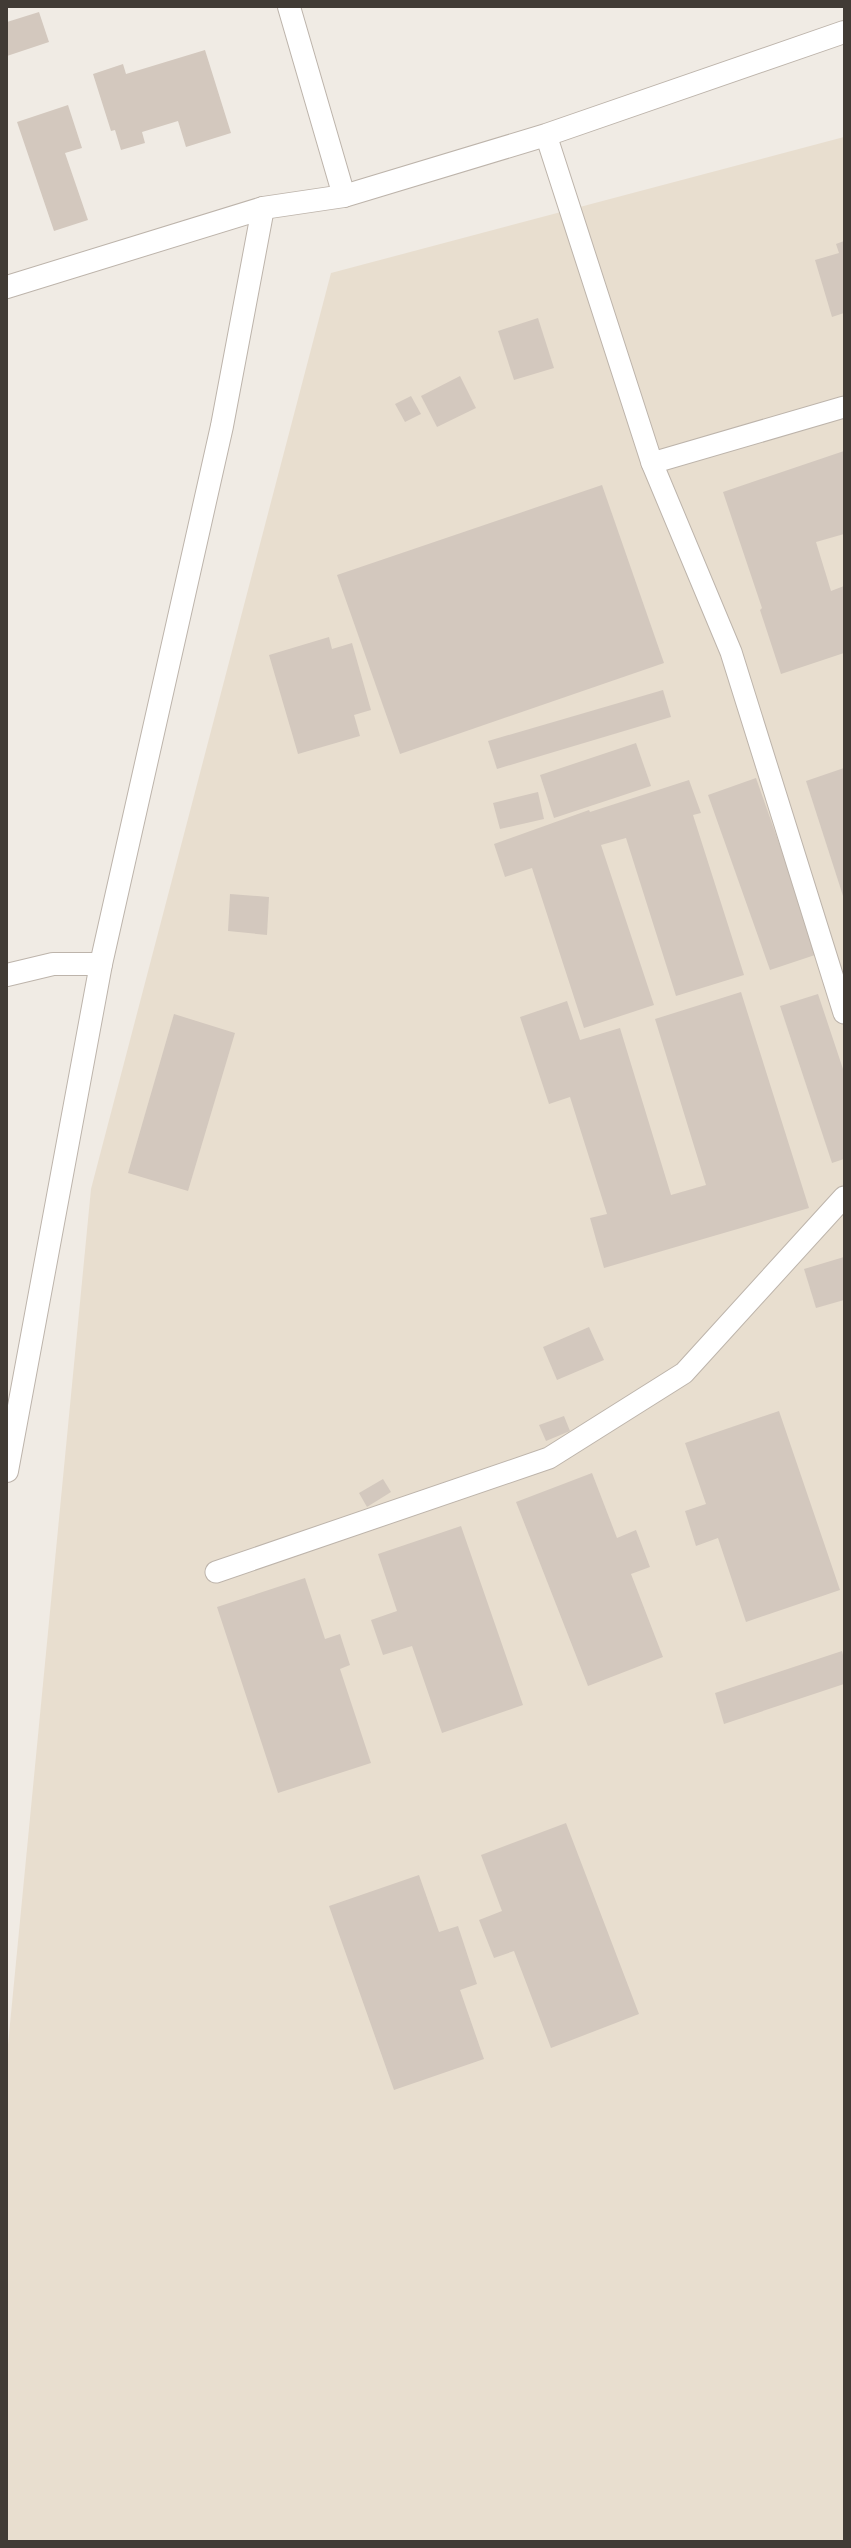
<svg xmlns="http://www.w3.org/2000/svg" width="851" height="2548" viewBox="0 0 851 2548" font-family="'Varela Round',sans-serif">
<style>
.education{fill:#e8decf}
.building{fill:#d3c8be}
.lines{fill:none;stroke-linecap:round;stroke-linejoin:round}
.service-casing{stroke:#bdb4ab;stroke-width:23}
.minor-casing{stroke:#bdb4ab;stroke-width:24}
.service{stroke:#fff;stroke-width:21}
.minor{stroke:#fff;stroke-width:22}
</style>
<rect width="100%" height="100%" fill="#f0ebe4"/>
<polygon class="education" points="844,137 844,2541 7,2541 7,2055 91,1189 331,273"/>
<g class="building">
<polygon points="39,12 49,42 7,56 7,22"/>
<polygon points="205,50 231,133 186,147 178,121 142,132 145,143 121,150 115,130 111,131 93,74 123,64 126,74"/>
<polygon points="68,105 82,148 65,153 88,220 54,231 17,122"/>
<polygon points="844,241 844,313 832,317 815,260 839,253 836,244"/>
<polygon points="538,318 554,368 514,380 498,331"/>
<polygon points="460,376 476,408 437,427 421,396"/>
<polygon points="411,396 421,414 405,422 395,404"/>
<polygon points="844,451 844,534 816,542 831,591 844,586 844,653 781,674 760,610 762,608 723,492"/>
<polygon points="602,485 664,663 400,754 337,575"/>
<polygon points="329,637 332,649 352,643 371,710 354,715 360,736 298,754 269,655"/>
<polygon points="663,690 671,717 497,769 488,741"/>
<polygon points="636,743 651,786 554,818 540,775"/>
<polygon points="844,768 844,899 806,781"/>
<polygon points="756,778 818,954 770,970 708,795"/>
<polygon points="689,780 701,813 693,815 744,975 676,996 626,838 601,845 654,1005 584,1028 532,868 505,877 494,844 589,810 590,812"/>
<polygon points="538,792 544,819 500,829 493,803"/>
<polygon points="230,894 269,897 267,935 228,931"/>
<polygon points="741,992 809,1208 604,1268 590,1218 607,1214 570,1097 549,1104 520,1017 567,1001 580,1040 620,1028 671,1195 706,1185 655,1019"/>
<polygon points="818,994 844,1072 844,1159 832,1163 780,1006"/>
<polygon points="174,1014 235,1033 188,1191 128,1173"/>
<polygon points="844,1257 844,1300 816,1308 804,1269"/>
<polygon points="589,1327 604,1360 557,1380 543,1347"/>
<polygon points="779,1411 840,1590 746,1622 718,1538 696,1546 685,1511 706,1504 685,1443"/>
<polygon points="564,1416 570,1431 546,1441 539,1425"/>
<polygon points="592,1473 617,1538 636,1530 650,1567 631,1574 663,1657 588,1686 516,1502"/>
<polygon points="383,1479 391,1492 367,1507 359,1493"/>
<polygon points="461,1526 523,1705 442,1733 412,1646 383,1655 371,1620 397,1611 378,1554"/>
<polygon points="305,1578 325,1639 340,1634 350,1665 340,1669 371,1763 278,1793 217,1607"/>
<polygon points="842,1651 844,1659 844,1684 724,1724 715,1693"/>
<polygon points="566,1823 639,2014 551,2048 514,1951 494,1958 479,1920 502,1911 481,1855"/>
<polygon points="419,1875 439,1932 458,1926 477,1984 460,1990 484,2059 394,2090 329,1906"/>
</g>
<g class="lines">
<defs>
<g id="service">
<polyline points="546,135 652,463 731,652 844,1013"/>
<polyline points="652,463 844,407"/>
<polyline points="216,1572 549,1458 684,1373 844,1197"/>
</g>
<g id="minor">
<polyline points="289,7 344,196"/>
<polyline points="7,287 263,208 344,196 546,135 844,32"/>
<polyline points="7,975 53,964 101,964"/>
<polyline points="7,1471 101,964 222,426 263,208"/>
</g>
</defs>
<use href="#service" class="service-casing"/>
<use href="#minor" class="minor-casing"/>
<use href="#service" class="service"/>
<use href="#minor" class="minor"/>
</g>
<rect width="851" height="2548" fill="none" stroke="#413b35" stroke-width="16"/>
</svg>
